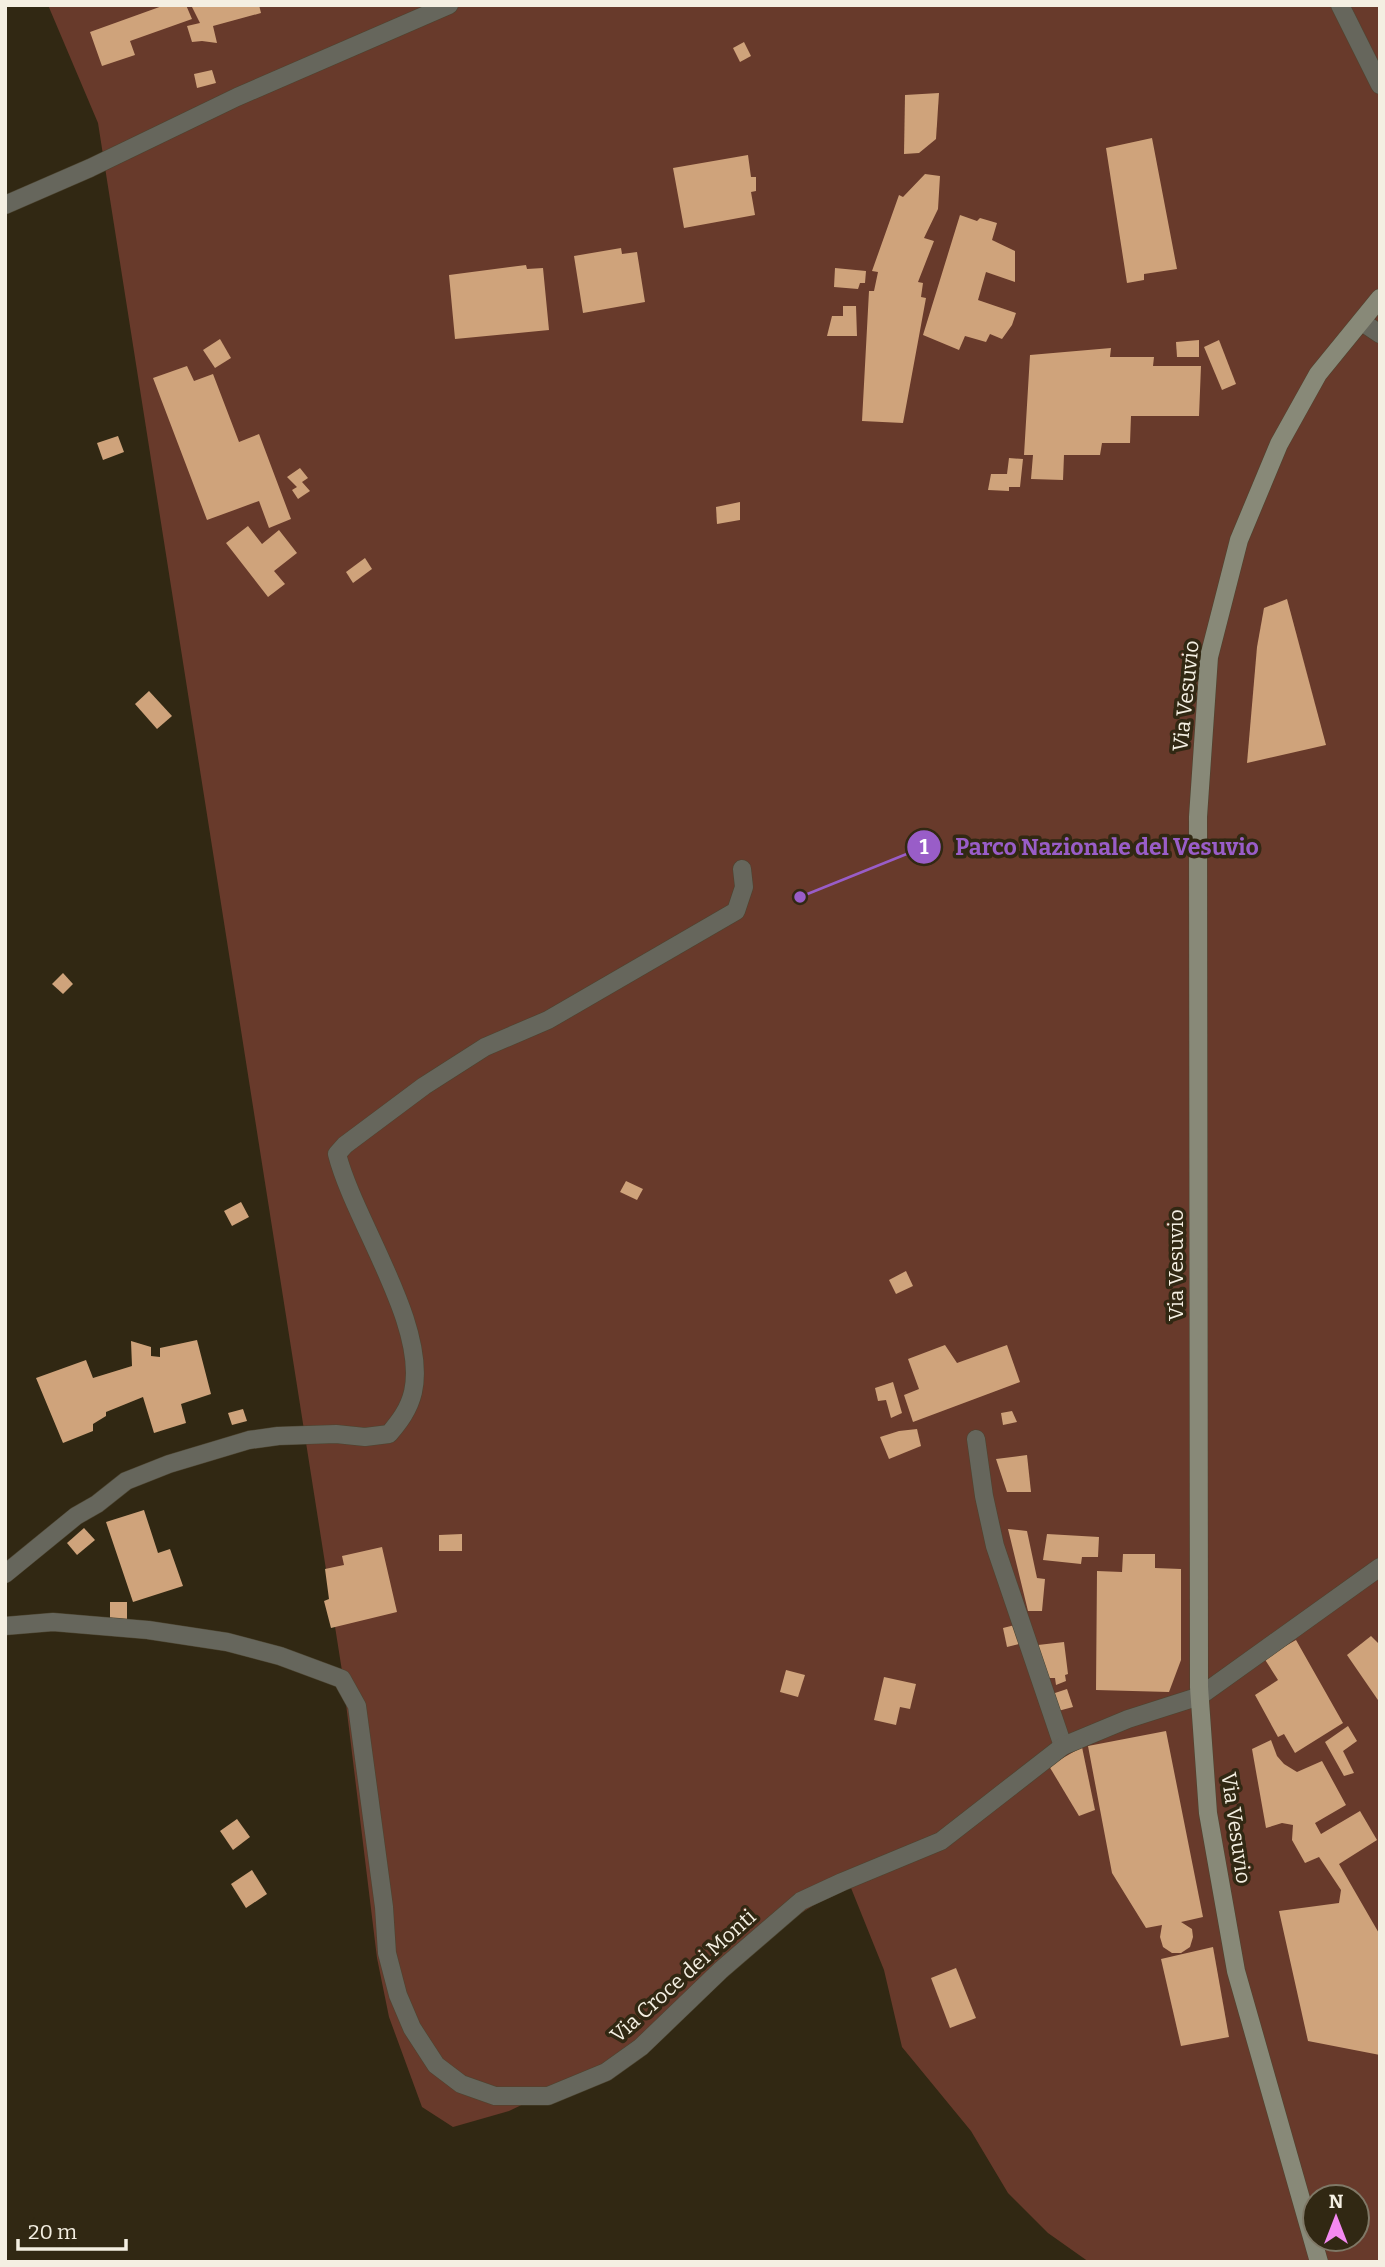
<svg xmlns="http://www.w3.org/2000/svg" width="1385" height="2267" viewBox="0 0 1385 2267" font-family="Bitter,serif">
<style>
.green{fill:#683a2b;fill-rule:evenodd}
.building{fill:#cfa37b}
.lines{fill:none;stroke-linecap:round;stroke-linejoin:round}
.street-casing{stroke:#4c4430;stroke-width:19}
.secondary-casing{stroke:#4c4430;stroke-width:19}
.street{stroke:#66665c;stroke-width:18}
.secondary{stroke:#888978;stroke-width:18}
.labels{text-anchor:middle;stroke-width:7;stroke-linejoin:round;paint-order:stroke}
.street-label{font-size:21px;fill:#f4efe2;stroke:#312813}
.leader{fill:none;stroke:#995dc8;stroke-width:2.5}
.callout-dot{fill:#995dc8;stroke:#312813;stroke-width:2.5}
.mark-label{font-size:21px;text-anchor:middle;font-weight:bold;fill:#fff}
.callout-label{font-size:23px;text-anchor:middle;font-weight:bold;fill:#995dc8;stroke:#312813;stroke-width:7;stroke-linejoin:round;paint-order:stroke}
</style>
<rect width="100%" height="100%" fill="#312813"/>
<path class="green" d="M48,5H1380V2262H1089L1048,2233L1008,2193L971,2131L902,2047L884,1970L849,1883L757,1941L655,2041L509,2111L453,2127L422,2107L389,2017L377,1958L342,1671L98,123ZM1315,2197H1357V2239H1315Z"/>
<g class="building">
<polygon points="165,5 186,5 192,19 130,41 135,55 102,66 90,32"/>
<polygon points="198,5 259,5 261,13 213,26 217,43 202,41 192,42 187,26 200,23 192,7"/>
<polygon points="744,42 751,56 740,62 733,48"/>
<polygon points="212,70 216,83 197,88 194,74"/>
<polygon points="939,93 936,139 919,153 904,154 905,95"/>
<polygon points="1152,138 1177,269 1144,274 1144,280 1127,283 1106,148"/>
<polygon points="748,155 751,177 756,177 756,191 751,192 755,215 684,228 673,168"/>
<polygon points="925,174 940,176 938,209 924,238 934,241 918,282 923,283 921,297 926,298 903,423 862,421 869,291 874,291 878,272 872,271 899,195 903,197"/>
<polygon points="960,215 977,221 980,218 997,223 992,240 1015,251 1015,282 986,272 978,300 1016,313 1012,325 1002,339 990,334 986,342 965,336 959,350 923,335"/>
<polygon points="621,248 622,254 637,252 645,302 583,313 574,256"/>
<polygon points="526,265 527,269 543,268 549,330 455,339 449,275"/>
<polygon points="835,268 866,271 865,283 860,283 858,289 834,287"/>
<polygon points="843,306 856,306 857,336 827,336 832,316 843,316"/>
<polygon points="220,339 231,358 215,368 203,350"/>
<polygon points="1199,340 1199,357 1177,357 1176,342"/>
<polygon points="1219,340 1236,384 1222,390 1204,347"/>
<polygon points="1111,348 1110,357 1154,357 1153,366 1201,366 1199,416 1131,416 1130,443 1102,443 1100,455 1064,455 1063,480 1031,479 1033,455 1024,455 1030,355"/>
<polygon points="187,366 194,381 213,374 239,442 259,434 291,519 269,528 259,501 207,520 153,378"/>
<polygon points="118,436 124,452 103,460 97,443"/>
<polygon points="1009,458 1023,459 1020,487 1009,487 1009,491 988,490 991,474 1007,474"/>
<polygon points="300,468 308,478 302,482 310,491 298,499 292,490 297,487 287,477"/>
<polygon points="740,502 740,520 717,524 716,507"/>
<polygon points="248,526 262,544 279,530 297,553 274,571 285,584 268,597 226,543"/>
<polygon points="365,558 372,569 353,583 346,572"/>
<polygon points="1287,599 1326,745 1247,763 1257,647 1264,608"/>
<polygon points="149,691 172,716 157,729 135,704"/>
<polygon points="63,973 73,984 63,994 52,984"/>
<polygon points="626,1181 643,1189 637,1200 620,1192"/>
<polygon points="241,1202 249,1217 232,1226 224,1211"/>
<polygon points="906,1271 913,1286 896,1294 889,1280"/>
<polygon points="197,1340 211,1394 181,1404 186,1423 154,1433 143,1397 106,1412 106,1416 93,1424 93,1431 63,1443 36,1378 86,1360 93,1378 132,1366 131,1341 151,1347 151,1356 160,1357 160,1348"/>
<polygon points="945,1345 957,1363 1007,1345 1020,1382 913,1422 904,1395 919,1389 908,1359"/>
<polygon points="893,1382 902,1413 891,1418 886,1400 878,1401 875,1388"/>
<polygon points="243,1409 247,1421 232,1425 228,1413"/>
<polygon points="1012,1411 1017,1422 1003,1425 1001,1413"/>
<polygon points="917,1429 921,1446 889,1459 880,1437 899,1431"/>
<polygon points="1027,1455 1031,1492 1007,1492 996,1459"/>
<polygon points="144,1510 158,1553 170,1549 183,1586 133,1602 106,1522"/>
<polygon points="84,1528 95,1540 77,1555 67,1543"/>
<polygon points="1008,1529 1027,1531 1037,1578 1045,1579 1042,1611 1028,1611"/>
<polygon points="462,1534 462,1551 439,1551 439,1535"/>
<polygon points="1047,1534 1099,1537 1098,1557 1082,1557 1081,1564 1043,1560"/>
<polygon points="382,1547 397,1612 331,1628 324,1601 329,1599 325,1569 344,1565 342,1556"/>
<polygon points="1123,1554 1155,1554 1155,1568 1181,1569 1181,1660 1169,1692 1096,1690 1097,1571 1122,1572"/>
<rect x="110" y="1602" width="17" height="17"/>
<polygon points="1015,1625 1019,1644 1007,1647 1003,1628"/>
<polygon points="1371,1636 1380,1645 1380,1703 1347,1655"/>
<polygon points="1296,1640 1343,1723 1295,1753 1284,1734 1278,1737 1255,1695 1278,1680 1264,1658"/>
<polygon points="1064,1642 1068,1674 1065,1675 1066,1681 1056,1685 1055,1678 1047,1678 1038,1645"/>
<polygon points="786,1670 805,1675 798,1697 780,1692"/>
<polygon points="884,1677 916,1684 910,1709 900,1707 896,1725 874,1720"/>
<polygon points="1067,1689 1073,1707 1058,1711 1052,1694"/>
<polygon points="1348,1726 1357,1741 1343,1751 1354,1773 1344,1776 1325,1742"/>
<polygon points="1166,1731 1203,1917 1181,1922 1192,1929 1193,1937 1190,1947 1181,1953 1172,1953 1163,1947 1160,1937 1162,1925 1146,1928 1112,1873 1088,1746"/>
<polygon points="1271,1740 1277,1756 1284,1764 1297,1772 1322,1761 1346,1805 1315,1823 1321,1834 1360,1811 1377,1840 1339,1864 1380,1935 1380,2055 1308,2041 1279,1911 1339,1903 1341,1890 1319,1857 1305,1863 1292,1840 1293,1825 1282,1823 1266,1828 1252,1749"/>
<polygon points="1082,1747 1095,1810 1079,1816 1049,1766"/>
<polygon points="237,1819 250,1837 233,1850 220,1831"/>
<polygon points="252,1870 267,1894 246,1908 231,1884"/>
<polygon points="1213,1947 1229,2037 1181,2046 1161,1959"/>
<polygon points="956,1968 976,2018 950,2028 931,1978"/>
</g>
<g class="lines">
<defs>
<g id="street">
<polyline points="1340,5 1380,85"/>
<polyline points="5,205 90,168 237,97 449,5"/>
<polyline points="1362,322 1380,334"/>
<polyline points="976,1439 984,1496 995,1546 1063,1746"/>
<path d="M5,1574L76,1516L97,1504L126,1481L169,1464L249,1440L278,1436L336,1434L365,1437L389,1434C400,1421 409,1409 413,1392C428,1325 354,1221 337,1154L345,1145L424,1086L485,1047L548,1020L736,911L744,887L742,869"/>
<polyline points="5,1626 53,1622 148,1630 227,1642 280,1656 342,1679 357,1706 384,1907 387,1953 398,1995 412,2028 436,2065 461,2084 495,2096 548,2096 606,2072 641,2047 721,1970 801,1901 842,1882 941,1841 1063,1746 1128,1719 1200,1696 1380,1567"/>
</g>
<polyline id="secondary" points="1319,2262 1236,1971 1208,1813 1199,1687 1198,817 1209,657 1239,540 1279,444 1318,374 1380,298"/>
</defs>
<use href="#street" class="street-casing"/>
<use href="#secondary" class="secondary-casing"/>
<use href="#street" class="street"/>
<use href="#secondary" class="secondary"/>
</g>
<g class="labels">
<g class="street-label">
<text transform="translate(1186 696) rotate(-84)" y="7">Via Vesuvio</text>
<text transform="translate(1176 1265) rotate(-90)" y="7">Via Vesuvio</text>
<text transform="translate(1236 1828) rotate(82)" y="7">Via Vesuvio</text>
<text transform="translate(683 1976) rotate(-42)" y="7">Via Croce dei Monti</text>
</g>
</g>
<path class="leader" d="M800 897L924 847"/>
<g class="callout-dot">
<circle cx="800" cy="897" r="7"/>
<circle cx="924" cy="847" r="18"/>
</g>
<g class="mark-label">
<text x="924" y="854">1</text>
</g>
<g class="callout-label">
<text x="1107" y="855">Parco Nazionale del Vesuvio</text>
</g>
<rect width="1385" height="2267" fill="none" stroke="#f4efe2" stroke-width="14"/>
<g transform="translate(1336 2218)"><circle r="33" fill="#312813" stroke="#7f7866" stroke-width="2"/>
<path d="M0-5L12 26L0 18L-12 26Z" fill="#f489f1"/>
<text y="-10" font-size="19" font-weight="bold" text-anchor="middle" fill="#f4efe2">N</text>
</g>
<path d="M18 2239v10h108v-10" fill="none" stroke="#f4efe2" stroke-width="3.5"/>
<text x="28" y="2239" font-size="21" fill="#f4efe2" stroke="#312813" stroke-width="5" paint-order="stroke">20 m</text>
</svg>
